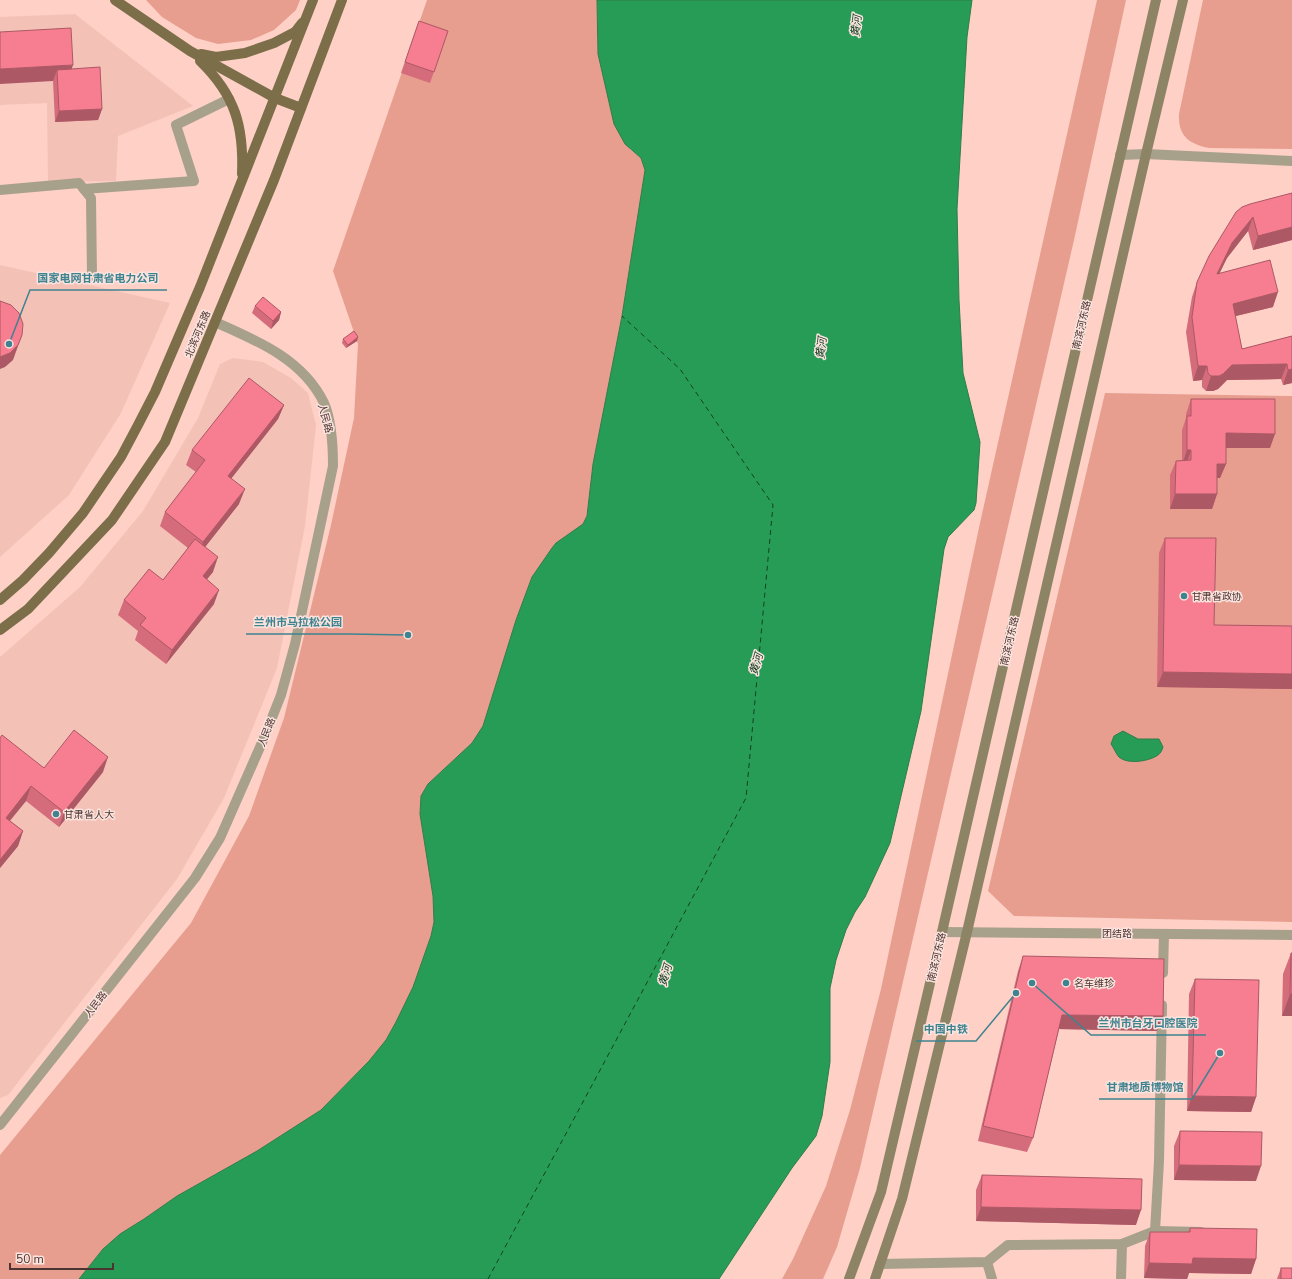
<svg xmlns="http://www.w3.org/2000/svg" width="1292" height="1279" viewBox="0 0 1292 1279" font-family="'Nunito Sans','Noto Sans SC',sans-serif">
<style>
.built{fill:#f4c1b6}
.green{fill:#e79e8f}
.water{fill:#269c56;stroke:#317d4b}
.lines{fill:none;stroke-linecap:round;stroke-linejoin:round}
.ferry{stroke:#144124;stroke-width:1;stroke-dasharray:5 4;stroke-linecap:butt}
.minor{stroke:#a7a18c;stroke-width:10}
.tertiary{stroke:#a7a18c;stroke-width:10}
.secondary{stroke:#8d8365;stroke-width:10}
.primary{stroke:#7b6e48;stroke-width:10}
.wall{fill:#d46c7c}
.shaded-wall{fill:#ac5865}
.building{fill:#f67e90;stroke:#ac5865}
.poi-dot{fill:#3e8390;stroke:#fbe3de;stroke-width:1.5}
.labels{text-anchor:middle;stroke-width:3;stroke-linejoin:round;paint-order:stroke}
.street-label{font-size:10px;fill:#4c3531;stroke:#fbe3de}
.poi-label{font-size:10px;fill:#4c3531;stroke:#fbe3de;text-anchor:start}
.water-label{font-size:11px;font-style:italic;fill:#144124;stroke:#fbe3de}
.leader{fill:none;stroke:#3e8390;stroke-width:1.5}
.callout-dot{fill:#3e8390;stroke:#fbe3de;stroke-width:1.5}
.callout-label{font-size:11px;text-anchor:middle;font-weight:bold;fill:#3e8390;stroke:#fbe3de;stroke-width:3;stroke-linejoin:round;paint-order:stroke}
</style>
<rect width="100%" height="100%" fill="#fed0c6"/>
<g class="built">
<polygon points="75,14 193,106 118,136 116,181 48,182 47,103 0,105 0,17"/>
<polygon points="0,265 170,303 121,413 69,495 0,557"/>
<polygon points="233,358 263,362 291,378 308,393 316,425 305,526 277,668 224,798 177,879 8,1095 0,1098 0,657 80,587 143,511 198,418 220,364"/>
</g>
<g class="green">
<polygon points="146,0 300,0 296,10 274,30 251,40 218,44 196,38 162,17"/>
<polygon points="427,0 597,0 598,54 630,149 641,158 645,170 622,316 593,464 587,516 583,524 556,543 532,577 516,620 483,726 472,743 428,784 421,796 420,814 433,896 434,922 431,936 413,987 396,1023 386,1040 369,1061 321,1110 257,1151 177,1196 144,1219 120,1234 103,1249 79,1279 0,1279 0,1155 191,923 249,816 284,718 331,525 354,418 358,344 333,271"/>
<polygon points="1097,0 1126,0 1074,240 860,1168 837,1247 823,1279 782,1279 793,1259 826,1186 850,1110 881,989 980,523"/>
<path d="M1203,0H1292V149L1209,148C1189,144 1178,136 1179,114Z"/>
<polygon points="1105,393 1292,396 1292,922 1014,916 988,891"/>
</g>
<g class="water">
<polygon points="597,0 972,0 967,37 957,209 959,300 963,373 980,442 976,503 974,510 948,537 944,549 921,711 890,843 865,897 855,912 846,930 836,960 830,988 830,1062 822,1116 816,1136 792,1168 719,1279 79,1279 103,1249 120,1234 144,1219 177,1196 257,1151 321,1110 369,1061 386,1040 396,1022 413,987 431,936 434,922 433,896 420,814 421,796 428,784 472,743 483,726 516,620 532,577 552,548 556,543 583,524 587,516 593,464 622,316 645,170 641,158 625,144 614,124 598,54"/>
<path d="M1123,731L1138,739H1159L1163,747C1162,750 1161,753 1158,755C1150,761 1128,765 1119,757C1116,754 1114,748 1111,744L1114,736Z"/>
</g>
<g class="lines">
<polyline class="ferry" points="488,1279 746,798 773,505 680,369 622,316"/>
<g class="minor">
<polyline points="1120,155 1146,154 1292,161"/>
<polyline points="84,189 194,181 176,125 229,99"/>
<polyline points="0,190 79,183 91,198 92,276"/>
<polyline points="1163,973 1164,934"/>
<polyline points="1155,1231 1201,1232"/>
<polyline points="987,1262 992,1279"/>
<polyline points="880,1264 987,1262 1008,1245 1122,1244 1155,1231 1159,1161 1162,1005"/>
<polyline points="1121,1279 1122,1244"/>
</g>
<g class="tertiary">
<polyline points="942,932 1292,935"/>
<path d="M0,1125L195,878L220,838L264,738L281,695L295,644L333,466C333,446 332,421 324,403C303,359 256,340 215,322"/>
</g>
<g class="secondary">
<polyline points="849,1279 881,1192 942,932 1156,0"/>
<polyline points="875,1279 902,1199 967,932 1146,154 1183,0"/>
</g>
<g class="primary">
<polyline points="115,0 190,51 275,98 301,108"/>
<polyline points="201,54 216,57 245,53 274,43 295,32 302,23"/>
<path d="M200,61C235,95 244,126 242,174"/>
<polyline points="0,600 23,580 49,553 83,513 121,457 138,425 155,392 200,287 313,0"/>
<polyline points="0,630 28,609 112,520 165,442 274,180 342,0"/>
</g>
</g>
<g class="wall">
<polygon points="419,21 448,31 430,83 401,73"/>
<polygon points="0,32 72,69 102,109 98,120 55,122 53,81"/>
<polygon points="1292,193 1292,240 1253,250 1248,231 1227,258 1219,273 1273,307 1235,316 1242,349 1292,336 1292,383 1283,385 1281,379 1227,380 1218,389 1213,391 1206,391 1202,387 1202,380 1193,381 1186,332 1192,297 1197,282 1236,212"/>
<polygon points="255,306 281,312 279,320 271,329 252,313"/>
<polygon points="358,337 357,341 346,348 342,343 343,339"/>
<polygon points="1191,399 1270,448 1226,448 1226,464 1220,478 1217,478 1217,494 1212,509 1170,509 1170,475 1176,461 1182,460 1182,430 1186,418 1186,414"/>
<polygon points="284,405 278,419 231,479 239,504 205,547 213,572 207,579 214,604 166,664 135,640 138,631 118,615 124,600 163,580 188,548 160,526 165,512 196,472 186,465 192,450"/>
<polygon points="1165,538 1214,625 1292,626 1292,689 1157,687 1159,553"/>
<polygon points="0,738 44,768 103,772 59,827 26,801 10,821 23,831 18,846 0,868"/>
<polygon points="1291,953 1292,1016 1282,1016 1283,974"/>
<polygon points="1023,956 1163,1016 1157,1031 1059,1029 1033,1138 1027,1152 978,1141 1018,971"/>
<polygon points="1195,979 1256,1097 1251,1112 1187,1111 1189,994"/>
<polygon points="1180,1131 1256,1181 1174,1180 1174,1146"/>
<polygon points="982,1175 1136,1225 976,1221 976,1190"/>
<polygon points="1190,1228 1256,1259 1251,1274 1189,1273 1187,1279 1144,1278 1145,1246 1150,1232 1188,1232"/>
<polygon points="1281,1268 1292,1279 1277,1279"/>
</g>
<g class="shaded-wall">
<polygon points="73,65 68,80 57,70 53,81 0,84 0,69"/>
<polygon points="102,109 98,120 55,122 59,111"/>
<polygon points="1253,217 1248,231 1227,258 1212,289 1217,274 1232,243"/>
<polygon points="1292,227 1292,240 1253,250 1258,236"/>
<polygon points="1278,292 1273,307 1228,318 1233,304"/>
<polygon points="281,312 279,320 271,329 273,321"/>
<polygon points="22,335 13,360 5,367 0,369 0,357"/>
<polygon points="358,337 357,341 346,348 348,345"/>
<polygon points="1287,364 1281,379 1227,380 1218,389 1213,391 1206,391 1211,376 1232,365"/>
<polygon points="1198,366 1207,366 1202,380 1193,381"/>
<polygon points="1292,369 1292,383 1283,385 1288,370"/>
<polygon points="284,405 278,419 222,490 228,476"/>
<polygon points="1226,433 1275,434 1270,448 1221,448"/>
<polygon points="1187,450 1191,450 1186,465 1182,465"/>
<polygon points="1217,464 1226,464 1220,478 1212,478"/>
<polygon points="245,489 239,504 198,556 203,542"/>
<polygon points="1175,494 1217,494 1212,509 1170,509"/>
<polygon points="218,557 213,572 197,591 203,576"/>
<polygon points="219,590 214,604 166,664 172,650"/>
<polygon points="1163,672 1292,674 1292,689 1157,687"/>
<polygon points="108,757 103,772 59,827 64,812"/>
<polygon points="31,786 26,801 0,832 6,818"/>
<polygon points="23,831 18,846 0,868 0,860"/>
<polygon points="1290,994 1292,994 1292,1016 1282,1016"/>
<polygon points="1062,1015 1163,1016 1157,1031 1057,1029"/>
<polygon points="1192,1096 1256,1097 1251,1112 1187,1111"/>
<polygon points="1179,1165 1261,1166 1256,1181 1174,1180"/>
<polygon points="981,1207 1141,1210 1136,1225 976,1221"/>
<polygon points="1193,1258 1256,1259 1251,1274 1189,1273 1187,1279 1144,1278 1149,1263"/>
</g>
<g class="building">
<polygon points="419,21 448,31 434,72 405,62"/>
<polygon points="71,28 73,65 0,69 0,32"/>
<polygon points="100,67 102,109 59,111 57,70"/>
<polygon points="1292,193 1292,227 1258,236 1253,217 1232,243 1217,274 1270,260 1278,292 1233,304 1242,349 1292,336 1292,369 1288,370 1287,364 1232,365 1223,374 1219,376 1211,376 1208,373 1207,366 1198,366 1192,317 1197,282 1209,256 1236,212 1242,207 1250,204"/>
<polygon points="263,297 281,312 273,321 255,306"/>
<polygon points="0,301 11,305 19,313 23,324 22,335 18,345 10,353 0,357"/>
<polygon points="354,331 358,337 348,345 343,339"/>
<polygon points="249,378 284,405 228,476 245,489 203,542 165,512 205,460 192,450"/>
<polygon points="1191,399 1275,399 1275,434 1226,433 1226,464 1217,464 1217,494 1175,494 1176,461 1191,460 1191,450 1187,450 1187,416 1191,416"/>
<polygon points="1165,538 1216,538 1214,625 1292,626 1292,674 1163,672"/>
<polygon points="195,539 218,557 203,576 219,590 172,650 140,625 146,618 124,600 149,569 163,580"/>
<polygon points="74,730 108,757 64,812 31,786 6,818 23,831 0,860 0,738 2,735 44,768"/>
<polygon points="1291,953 1292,953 1292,994 1290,994"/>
<polygon points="1023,956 1164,959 1163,1016 1062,1015 1033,1138 983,1126"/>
<polygon points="1195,979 1259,980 1256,1097 1192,1096"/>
<polygon points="1180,1131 1262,1132 1261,1166 1179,1165"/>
<polygon points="982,1175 1142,1179 1141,1210 981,1207"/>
<polygon points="1190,1228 1257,1229 1256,1259 1193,1258 1192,1264 1149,1263 1150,1232 1190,1232"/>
<rect x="1281" y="1268" width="11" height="11"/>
</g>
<g class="poi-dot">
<circle cx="1184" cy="596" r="4"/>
<circle cx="56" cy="814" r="4"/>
<circle cx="1066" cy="983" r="4"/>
</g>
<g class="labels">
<g class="street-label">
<text transform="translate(1081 325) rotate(-77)" y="4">南滨河东路</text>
<text transform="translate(197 334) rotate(-67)" y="4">北滨河东路</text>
<text transform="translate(326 418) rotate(74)" y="4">人民路</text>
<text transform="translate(1009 641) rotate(-77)" y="4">南滨河东路</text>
<text transform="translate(266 732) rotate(-68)" y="4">人民路</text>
<text x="1117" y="937">团结路</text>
<text transform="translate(936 957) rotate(-77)" y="4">南滨河东路</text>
<text transform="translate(95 1004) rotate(-52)" y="4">人民路</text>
</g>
<g class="poi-label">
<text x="1192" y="600">甘肃省政协</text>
<text x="64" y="818">甘肃省人大</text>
<text x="1074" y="987">名车维珍</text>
</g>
<g class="water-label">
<text transform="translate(856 26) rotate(-84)" y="4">黄河</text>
<text transform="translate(821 348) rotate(-84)" y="4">黄河</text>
<text transform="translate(756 664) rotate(-74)" y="4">黄河</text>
<text transform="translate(665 975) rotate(-74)" y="4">黄河</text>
</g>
</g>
<path class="leader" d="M9 344L30 290H167M408 635L350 634H246M1032 983L1091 1035H1206M1016 993L976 1041H916M1220 1053L1192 1099H1099"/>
<g class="callout-dot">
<circle cx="9" cy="344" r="4"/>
<circle cx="408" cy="635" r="4"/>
<circle cx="1032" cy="983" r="4"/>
<circle cx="1016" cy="993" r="4"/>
<circle cx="1220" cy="1053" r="4"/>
</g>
<g class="callout-label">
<text x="98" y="282">国家电网甘肃省电力公司</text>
<text x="298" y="626">兰州市马拉松公园</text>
<text x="1148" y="1027">兰州市台牙口腔医院</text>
<text x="946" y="1033">中国中铁</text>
<text x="1145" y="1091">甘肃地质博物馆</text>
</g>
<path d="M10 1263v6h103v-6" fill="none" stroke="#4c3531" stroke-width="2"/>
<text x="16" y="1263" font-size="12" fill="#4c3531" stroke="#fbe3de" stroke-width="3" paint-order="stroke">50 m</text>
</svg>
